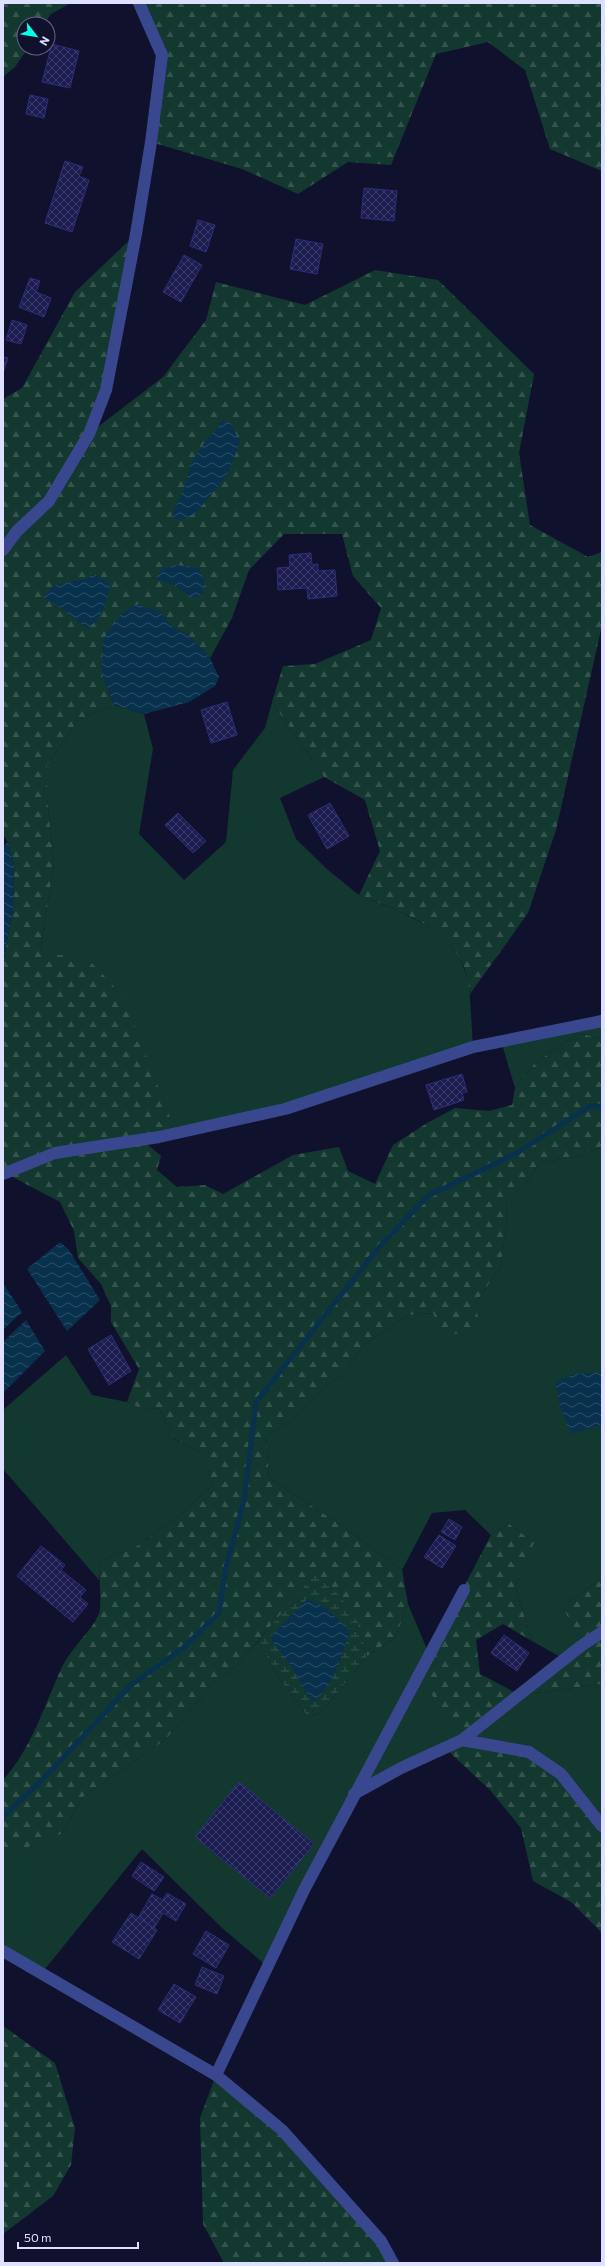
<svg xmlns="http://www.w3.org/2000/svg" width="605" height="2266" viewBox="0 0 605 2266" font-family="Commissioner,sans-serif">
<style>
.grass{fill:#13382f}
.forest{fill:url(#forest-firs)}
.wetland{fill:url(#wetland-marsh)}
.water{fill:url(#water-waves)}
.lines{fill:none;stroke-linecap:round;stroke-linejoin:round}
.stream{stroke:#08314e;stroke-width:5}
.building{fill:url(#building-cross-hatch);stroke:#2c2e7c}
.minor{stroke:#39488e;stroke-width:12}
</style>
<defs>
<pattern id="forest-firs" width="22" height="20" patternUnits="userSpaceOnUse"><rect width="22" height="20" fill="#13382f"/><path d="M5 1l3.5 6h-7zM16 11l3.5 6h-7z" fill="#35544e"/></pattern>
<pattern id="wetland-marsh" width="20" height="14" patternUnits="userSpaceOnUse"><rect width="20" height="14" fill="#13382f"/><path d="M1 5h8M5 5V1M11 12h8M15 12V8" fill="none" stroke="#35544e"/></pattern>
<pattern id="water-waves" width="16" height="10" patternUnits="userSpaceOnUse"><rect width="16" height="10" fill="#08314e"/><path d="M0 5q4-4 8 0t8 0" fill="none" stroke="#2c4f69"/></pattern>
<pattern id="building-cross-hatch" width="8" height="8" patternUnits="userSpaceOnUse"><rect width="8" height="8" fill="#1b1c4f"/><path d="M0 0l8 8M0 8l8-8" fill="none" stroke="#3c3d69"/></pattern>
</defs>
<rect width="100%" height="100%" fill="#10122d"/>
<g class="grass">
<polygon points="272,702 324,777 280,798 296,839 328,870 359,895 401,912 441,933 460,957 469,982 473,1047 285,1109 176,1133 40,952 54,863 47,799 47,765 79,719 114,705 144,714 153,749 139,834 184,880 226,842 233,770 265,728"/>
<polygon points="602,1021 602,1039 579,1033 535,1063 515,1088 501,1041"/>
<polygon points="602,1147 602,1578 563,1607 581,1646 564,1659 532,1641 515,1586 533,1543 508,1523 491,1535 465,1510 432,1513 402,1570 344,1527 269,1478 266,1437 297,1416 326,1387 348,1369 363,1345 408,1315 433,1313 475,1304 501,1266 506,1228 507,1199 526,1183 539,1163 578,1156"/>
<polygon points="66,1355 92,1395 127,1402 145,1410 159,1408 174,1439 199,1451 214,1484 180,1515 137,1546 99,1562 99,1580 3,1469 3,1410"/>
<polygon points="408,1604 429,1654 519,1695 602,1684 602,1826 462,1740 354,1794 268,1967 221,1927 142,1849 41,1974 3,1951 3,1856 61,1834 83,1797 166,1739 215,1682 236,1666 258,1641 279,1678 308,1717 321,1713 367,1656 395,1638"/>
</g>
<g class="forest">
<polygon points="3,3 71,3 51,14 44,24 24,24 24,48 28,48 15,67 3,77"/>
<polygon points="139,3 602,3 602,171 550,149 525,70 488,42 436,54 391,165 348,162 298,194 242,169 151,142 162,55"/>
<path d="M136,234L90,433L163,377L206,320L216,282L305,305L375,270L438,280L534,374L519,453L530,525L588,557L602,552V625L556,830L528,913L470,994C467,932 408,915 359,895L380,851L365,800L324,777L272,702L283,666L315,664L371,640L381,608L353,576L342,534H284L249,570L232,618L210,658L190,637L171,626L160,612L102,673L114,705L79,719L47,765V799L54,863L40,952L88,959L123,996L176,1133L141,1139L161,1156L157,1170L177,1187L205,1185L223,1194L293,1155L339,1147L348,1171L375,1184L393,1145L427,1123L455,1108L489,1111L512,1105L515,1088L535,1063L579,1033L602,1039V1147L578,1156L539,1163L526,1183L507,1199L506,1228L501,1266L475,1304L480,1326L443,1338L433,1313L408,1315L363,1345L348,1369L326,1387L297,1416L266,1437L269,1478L344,1527L402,1570L408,1604L395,1638L367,1656C355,1614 348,1603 315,1575L236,1666L215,1682L166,1739L83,1797L61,1834L3,1857V1780C32,1748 44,1706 62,1667C71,1648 90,1633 99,1614C102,1607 99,1572 99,1562L137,1546L180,1515L214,1484L199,1451L174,1439L159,1408L145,1410L127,1402L139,1369L111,1322V1306L101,1284L78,1258L74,1231L60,1202L5,1173L3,1169V963L13,910L14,866L8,843L3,834V399L22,388L75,292Z"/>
<polygon points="508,1523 534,1543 515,1586 532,1641 503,1624 476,1640 480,1674 520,1695 581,1646 563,1607 602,1578 602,1684 519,1695 463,1740 529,1752 561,1774 602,1826 602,1933 571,1902 533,1881 521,1828 490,1790 445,1748 462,1740 428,1689 429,1654 491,1535"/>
<polygon points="3,2026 55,2063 75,2128 71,2165 53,2196 3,2234"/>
<polygon points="216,2075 282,2130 393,2263 224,2263 203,2224 200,2118"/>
</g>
<polygon class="wetland" points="315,1574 340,1596 358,1623 367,1656 321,1713 308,1717 279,1678 258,1641"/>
<g class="water">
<polygon points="223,421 230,422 240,442 229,471 220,484 195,514 180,520 171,517 184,489 190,466 204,443"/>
<polygon points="176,565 199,568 205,584 202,595 193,598 172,584 155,579 162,569"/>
<path d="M94,574L110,584C106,602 104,618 87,628C71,618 60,604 43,598L53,586L88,578Z"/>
<polygon points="138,604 160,612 171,626 190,637 210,658 219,677 215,686 189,702 144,714 114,705 102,673 103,639 121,614"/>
<polygon points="8,842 14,866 13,910 3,963 3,846"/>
<polygon points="60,1242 69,1250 100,1300 67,1331 27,1269"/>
<polygon points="3,1283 22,1312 3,1330"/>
<polygon points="26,1320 45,1351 3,1393 3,1342"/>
<polygon points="602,1372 602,1425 571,1434 560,1407 555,1382 575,1374"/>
<path d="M307,1599L327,1608L350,1631C341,1656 334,1687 312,1702L291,1666L270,1638Z"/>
</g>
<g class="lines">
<polyline class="stream" points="3,1817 44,1778 131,1685 183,1648 219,1613 226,1567 244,1501 256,1402 379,1247 428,1196 517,1153 590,1106 602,1106"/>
</g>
<g class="building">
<polygon points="52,44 79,51 70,88 42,82"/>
<polygon points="30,95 48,99 44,118 26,114"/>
<polygon points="65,161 83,167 79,176 89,180 72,232 45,223"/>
<polygon points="364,188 397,191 394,221 361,218"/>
<polygon points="198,220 215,225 206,252 190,246"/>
<polygon points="296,239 323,244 317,274 290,269"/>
<polygon points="184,255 202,265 181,302 163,292"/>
<polygon points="30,278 40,281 36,292 51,298 44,317 19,307"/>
<polygon points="12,320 27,325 21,344 6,340"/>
<polygon points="3,357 8,358 3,373"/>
<polygon points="311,553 312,565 318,564 318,571 335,570 337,596 308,599 307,588 278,590 277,568 290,567 289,555"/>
<polygon points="227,702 237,735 211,743 201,710"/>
<polygon points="330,803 349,836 327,849 308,815"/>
<polygon points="178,813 206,841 193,853 165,825"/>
<polygon points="462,1074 467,1092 462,1093 464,1100 434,1110 426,1085"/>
<polygon points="111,1335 131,1371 109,1385 88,1349"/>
<polygon points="449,1519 462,1527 455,1540 441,1532"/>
<polygon points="439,1535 456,1546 442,1568 424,1557"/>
<polygon points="41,1546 65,1565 61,1570 86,1590 80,1597 88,1604 73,1622 17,1576"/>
<polygon points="504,1635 529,1653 517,1671 491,1653"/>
<polygon points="239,1782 314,1844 270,1898 195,1837"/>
<polygon points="141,1862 164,1877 154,1891 132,1876"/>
<polygon points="167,1893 186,1904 176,1921 163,1913 154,1928 138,1918 152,1894 163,1900"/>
<polygon points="131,1913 157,1930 139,1959 112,1942"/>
<polygon points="206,1931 229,1945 216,1968 193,1954"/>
<polygon points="202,1967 224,1976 217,1994 195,1985"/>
<polygon points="174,1984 196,1997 180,2023 158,2010"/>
</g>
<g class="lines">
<g class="minor">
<polyline points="3,550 17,531 49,501 89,434 106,390 136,234 151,142 162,55 139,3"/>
<polyline points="3,1174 55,1153 159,1137 285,1109 473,1047 602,1021"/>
<polyline points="462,1740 529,1752 561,1774 602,1826"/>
<polyline points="354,1794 401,1768 462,1740 581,1646 602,1632"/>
<polyline points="3,1951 216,2075 282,2130 381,2241 393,2263"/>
<polyline points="216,2075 304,1890 464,1590"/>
</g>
</g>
<rect width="605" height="2266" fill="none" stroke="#dde0ff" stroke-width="8"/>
<g transform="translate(36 36) rotate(121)"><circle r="19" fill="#10122d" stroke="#626481"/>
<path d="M0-3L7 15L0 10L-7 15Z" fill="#09ffe3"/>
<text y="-6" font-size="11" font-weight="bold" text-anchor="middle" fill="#dde0ff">N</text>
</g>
<path d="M18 2242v6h120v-6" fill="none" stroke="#dde0ff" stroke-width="2"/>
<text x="24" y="2242" font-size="12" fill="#dde0ff" stroke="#10122d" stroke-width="3" paint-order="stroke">50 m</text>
</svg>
